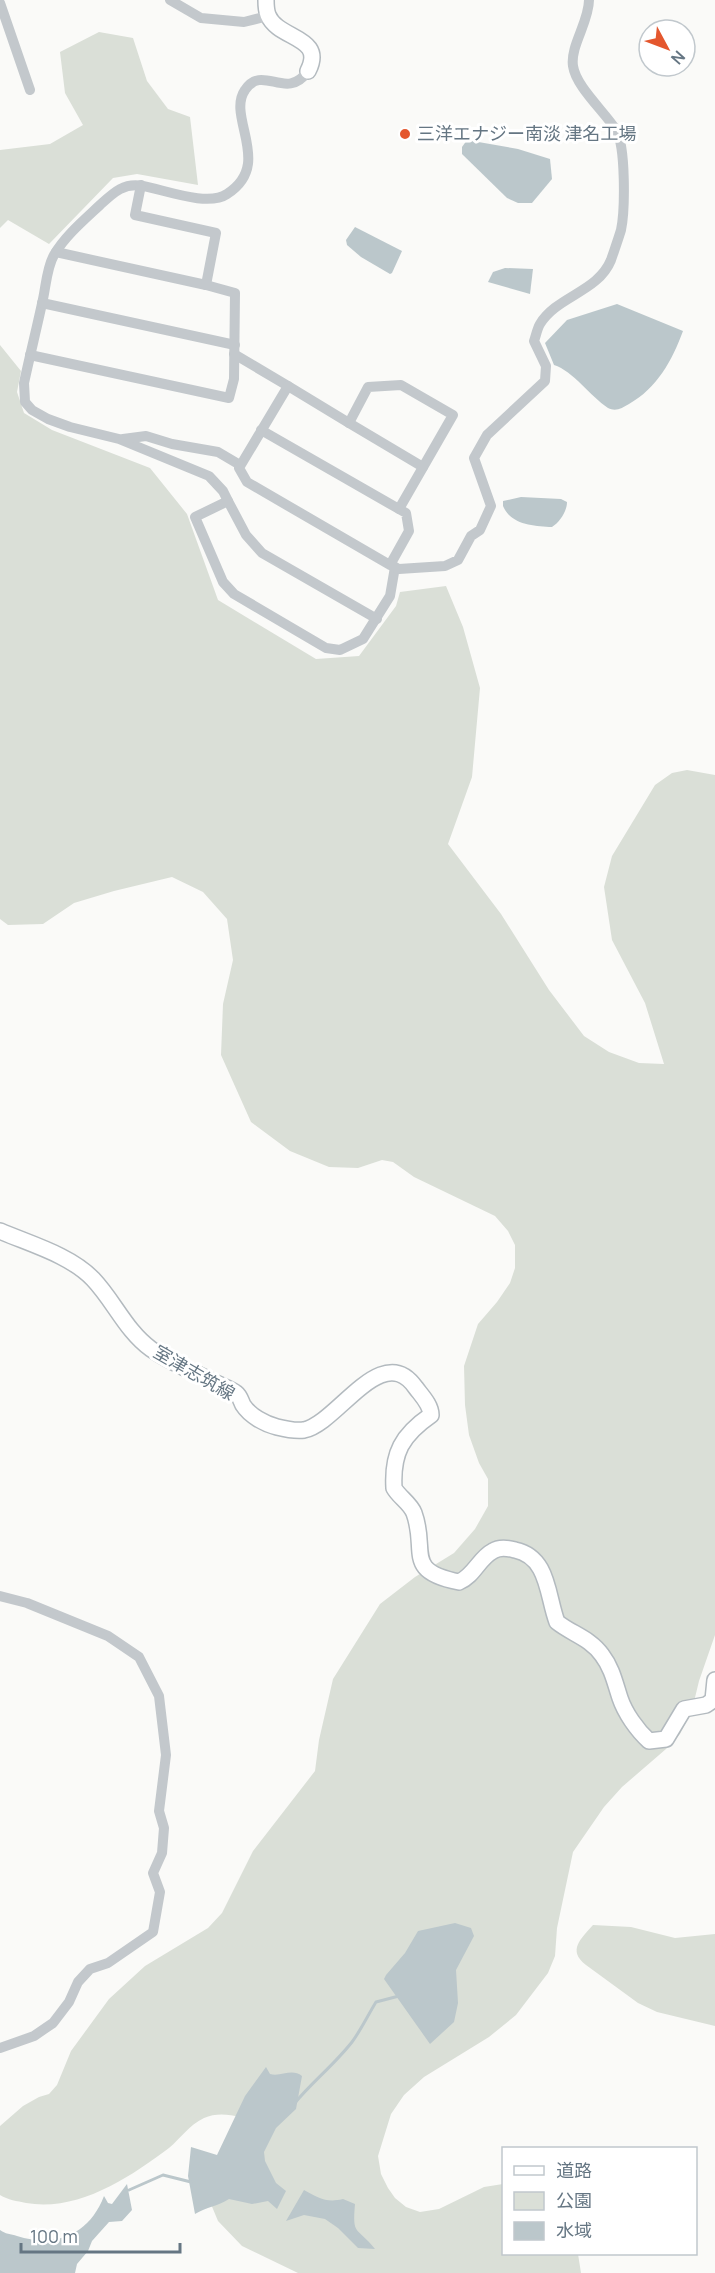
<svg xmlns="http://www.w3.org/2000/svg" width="715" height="2273" viewBox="0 0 715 2273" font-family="Manrope,'Noto Sans JP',sans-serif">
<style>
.green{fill:#dadfd7}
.water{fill:#bbc7cb}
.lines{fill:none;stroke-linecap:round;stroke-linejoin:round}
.stream{stroke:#bbc7cb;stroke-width:3}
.secondary-casing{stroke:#b3babf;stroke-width:18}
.street{stroke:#c3c8cc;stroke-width:10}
.secondary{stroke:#fff;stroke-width:15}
.poi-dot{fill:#e4572e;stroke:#fff;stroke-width:2}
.labels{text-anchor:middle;stroke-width:6;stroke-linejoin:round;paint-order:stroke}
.poi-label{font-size:18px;fill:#657683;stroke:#fff;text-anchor:start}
.street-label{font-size:18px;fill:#657683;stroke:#fff}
</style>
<rect width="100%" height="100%" fill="#fafaf8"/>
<g class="green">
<polygon points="99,32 133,38 147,81 168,109 190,117 198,185 137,174 113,178 49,244 8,220 0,228 0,150 50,144 83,125 65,93 60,52"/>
<path d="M0,345L21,371L17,392L24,413L52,430L150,468L187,514L218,600L316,659L359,656L396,606L400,592L446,586L463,627L480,688L472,777L448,844L501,914L549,990L584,1036L609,1052L639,1063L664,1064L645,1003L612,940L604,887L612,856L655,785L672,773L687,770L715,775V1635L699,1681L692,1710L680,1734L666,1749L622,1787L604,1807L573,1852L557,1928L555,1956L548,1973L516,2015L489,2037L424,2077L404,2095L391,2114L378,2156L381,2174L388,2188L395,2198L406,2207L420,2212L439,2209L484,2187L503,2184L504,2254H578L581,2273H298L242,2246L218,2221L208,2197L240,2117C228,2114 215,2113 204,2118C189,2125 181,2138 169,2148C129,2178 78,2212 26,2203C17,2201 8,2200 0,2195V2126L23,2106L39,2097L49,2094L57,2085L71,2051L109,1999L145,1966L208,1928L222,1913L253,1851L315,1771L319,1740L333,1679L380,1604L415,1577L454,1553L475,1529L488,1506V1479L479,1463L469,1435L465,1405L464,1366L478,1324L497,1302L510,1283L515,1268V1245L508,1231L495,1216L414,1177L393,1162L382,1160L358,1168L329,1167L290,1151L251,1122L221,1055L223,1004L233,960L227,919L203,892L172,877L114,891L74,903L43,924L8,925L0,919Z"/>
<path d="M593,1925L631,1927L675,1938L715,1934V2026L657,2012L638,2003L586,1965C567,1950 581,1939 593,1925Z"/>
</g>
<g class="water">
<polygon points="467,140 518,149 550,159 552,179 532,203 518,203 507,198 462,154 462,147"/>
<polygon points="355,227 402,251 392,273 390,274 361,257 347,245 346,240"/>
<polygon points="505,268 533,269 530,294 488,282 493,272"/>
<path d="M617,304L683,331C672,361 657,388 629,404C622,408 616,412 608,408C590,396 573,371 554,365L545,343L567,320Z"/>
<path d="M521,497L561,499L567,502C567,511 560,522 552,527C534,526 511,525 503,506V501Z"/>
<polygon points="455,1923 471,1928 474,1936 456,1970 458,2003 454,2022 430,2044 384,1979 386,1975 405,1953 418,1931"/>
<path d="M266,2067L270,2074C281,2077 292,2068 302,2076L296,2109L276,2128L264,2152L265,2161L276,2183L286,2191L277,2209L268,2201L252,2204L229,2199C219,2206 206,2207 195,2214L188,2176L191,2147L217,2155L245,2096Z"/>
<path d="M127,2184L132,2210L122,2221L109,2222L92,2241L88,2251L77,2264L75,2273H0V2230C5,2234 11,2234 17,2236C56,2248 89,2235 104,2196L108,2203L112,2204Z"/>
<path d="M304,2190C319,2198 326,2203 343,2199L355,2204C352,2237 357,2226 375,2249L358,2248L338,2228L325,2219L304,2215L286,2221Z"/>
</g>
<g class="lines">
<g class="stream">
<path d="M294,2104C312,2082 334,2065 352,2042C361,2030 368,2015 376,2002L399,1996"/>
<polyline points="129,2190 163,2175 191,2182"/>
</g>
<defs>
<g id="secondary">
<path d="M266,0C266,4 266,10 268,15C278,40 326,36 308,71"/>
<path d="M0,1231C30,1244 70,1255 93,1279C114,1301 126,1331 151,1349C171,1363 194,1372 216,1383C222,1386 231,1389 236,1393C240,1396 241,1401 243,1405C250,1416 265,1424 277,1427C285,1429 297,1431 304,1430C338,1423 382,1339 416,1388C422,1396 431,1405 431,1415C402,1435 392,1453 394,1488C399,1497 410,1503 414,1513C428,1551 403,1571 459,1582C474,1576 479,1558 493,1551C499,1547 508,1548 515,1550C549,1557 547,1596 557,1622C572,1634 590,1638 602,1655C612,1668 615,1683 620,1698C625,1713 637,1730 649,1741L666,1739L684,1709L706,1705L713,1700L715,1680"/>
</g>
</defs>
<use href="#secondary" class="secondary-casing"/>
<g class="street">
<polyline points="170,0 201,18 244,22 268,16"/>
<polyline points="0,3 30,90"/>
<path d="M308,71C286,102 263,63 245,90C226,117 274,164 227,194C208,207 165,190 143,186C124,182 113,193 100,205C84,220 65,236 54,255C47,267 46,285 43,299C37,327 30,355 24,383L25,402L32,410L48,419L70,427L119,439L209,476L223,491L228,501L195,517L223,582L234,594L326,648L340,650L363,639L390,596L395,567"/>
<polyline points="56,252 206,285"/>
<polyline points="42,303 235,345"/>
<polyline points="234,354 288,386"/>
<polyline points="30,355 229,398 234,379 235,293 206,285 216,233 135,215 141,185"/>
<polyline points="349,423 423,467"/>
<polyline points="261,430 399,509"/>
<polyline points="123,439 146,436 172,444 218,452 240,465"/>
<polyline points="228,501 246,535 262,553 377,619"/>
<path d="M390,565L409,531L406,513L399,509L453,415L401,385L368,387L349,423L288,386L239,468L247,482L390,565L399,569L445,566L458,560L471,536L480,530L491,506L474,458L487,435L545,381L546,366L534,341C536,336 537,329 540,324C557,296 598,292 611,260C614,251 618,240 621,230C625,211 626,146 616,130C605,112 576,87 573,66C570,46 589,22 589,0"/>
<polyline points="0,1596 27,1603 108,1636 139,1657 159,1696 166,1755 159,1811 164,1828 162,1853 153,1873 160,1892 153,1932 108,1963 90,1969 78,1982 69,2002 53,2023 34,2036 0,2048"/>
</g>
<use href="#secondary" class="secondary"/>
</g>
<circle class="poi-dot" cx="405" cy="134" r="6"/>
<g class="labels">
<g class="poi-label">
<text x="417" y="140">三洋エナジー南淡 津名工場</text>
</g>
<g class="street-label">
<text transform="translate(194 1373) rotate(30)" y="6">室津志筑線</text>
</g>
</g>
<rect x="502" y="2147" width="195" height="108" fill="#ffffff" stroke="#c1c8cd" stroke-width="1.5"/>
<rect x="514" y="2166" width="30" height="9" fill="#ffffff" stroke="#c1c8cd" stroke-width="1.5"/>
<text x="556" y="2177" font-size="18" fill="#657683">道路</text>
<rect x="514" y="2192" width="30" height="18" fill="#dadfd7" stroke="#c1c8cd" stroke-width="1.5"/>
<text x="556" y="2207" font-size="18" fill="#657683">公園</text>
<rect x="514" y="2222" width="30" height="18" fill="#bbc7cb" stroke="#c1c8cd" stroke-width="1.5"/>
<text x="556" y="2237" font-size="18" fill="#657683">水域</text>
<g transform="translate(667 48) rotate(131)"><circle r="28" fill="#ffffff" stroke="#c1c8cd" stroke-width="1.5"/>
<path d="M0-4.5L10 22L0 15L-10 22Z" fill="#e4572e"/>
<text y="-9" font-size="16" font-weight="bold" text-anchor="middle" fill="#657683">N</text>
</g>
<path d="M21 2243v9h159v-9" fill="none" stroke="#657683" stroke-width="3"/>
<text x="30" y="2243" font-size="18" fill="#657683" stroke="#ffffff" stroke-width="4.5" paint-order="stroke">100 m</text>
</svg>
